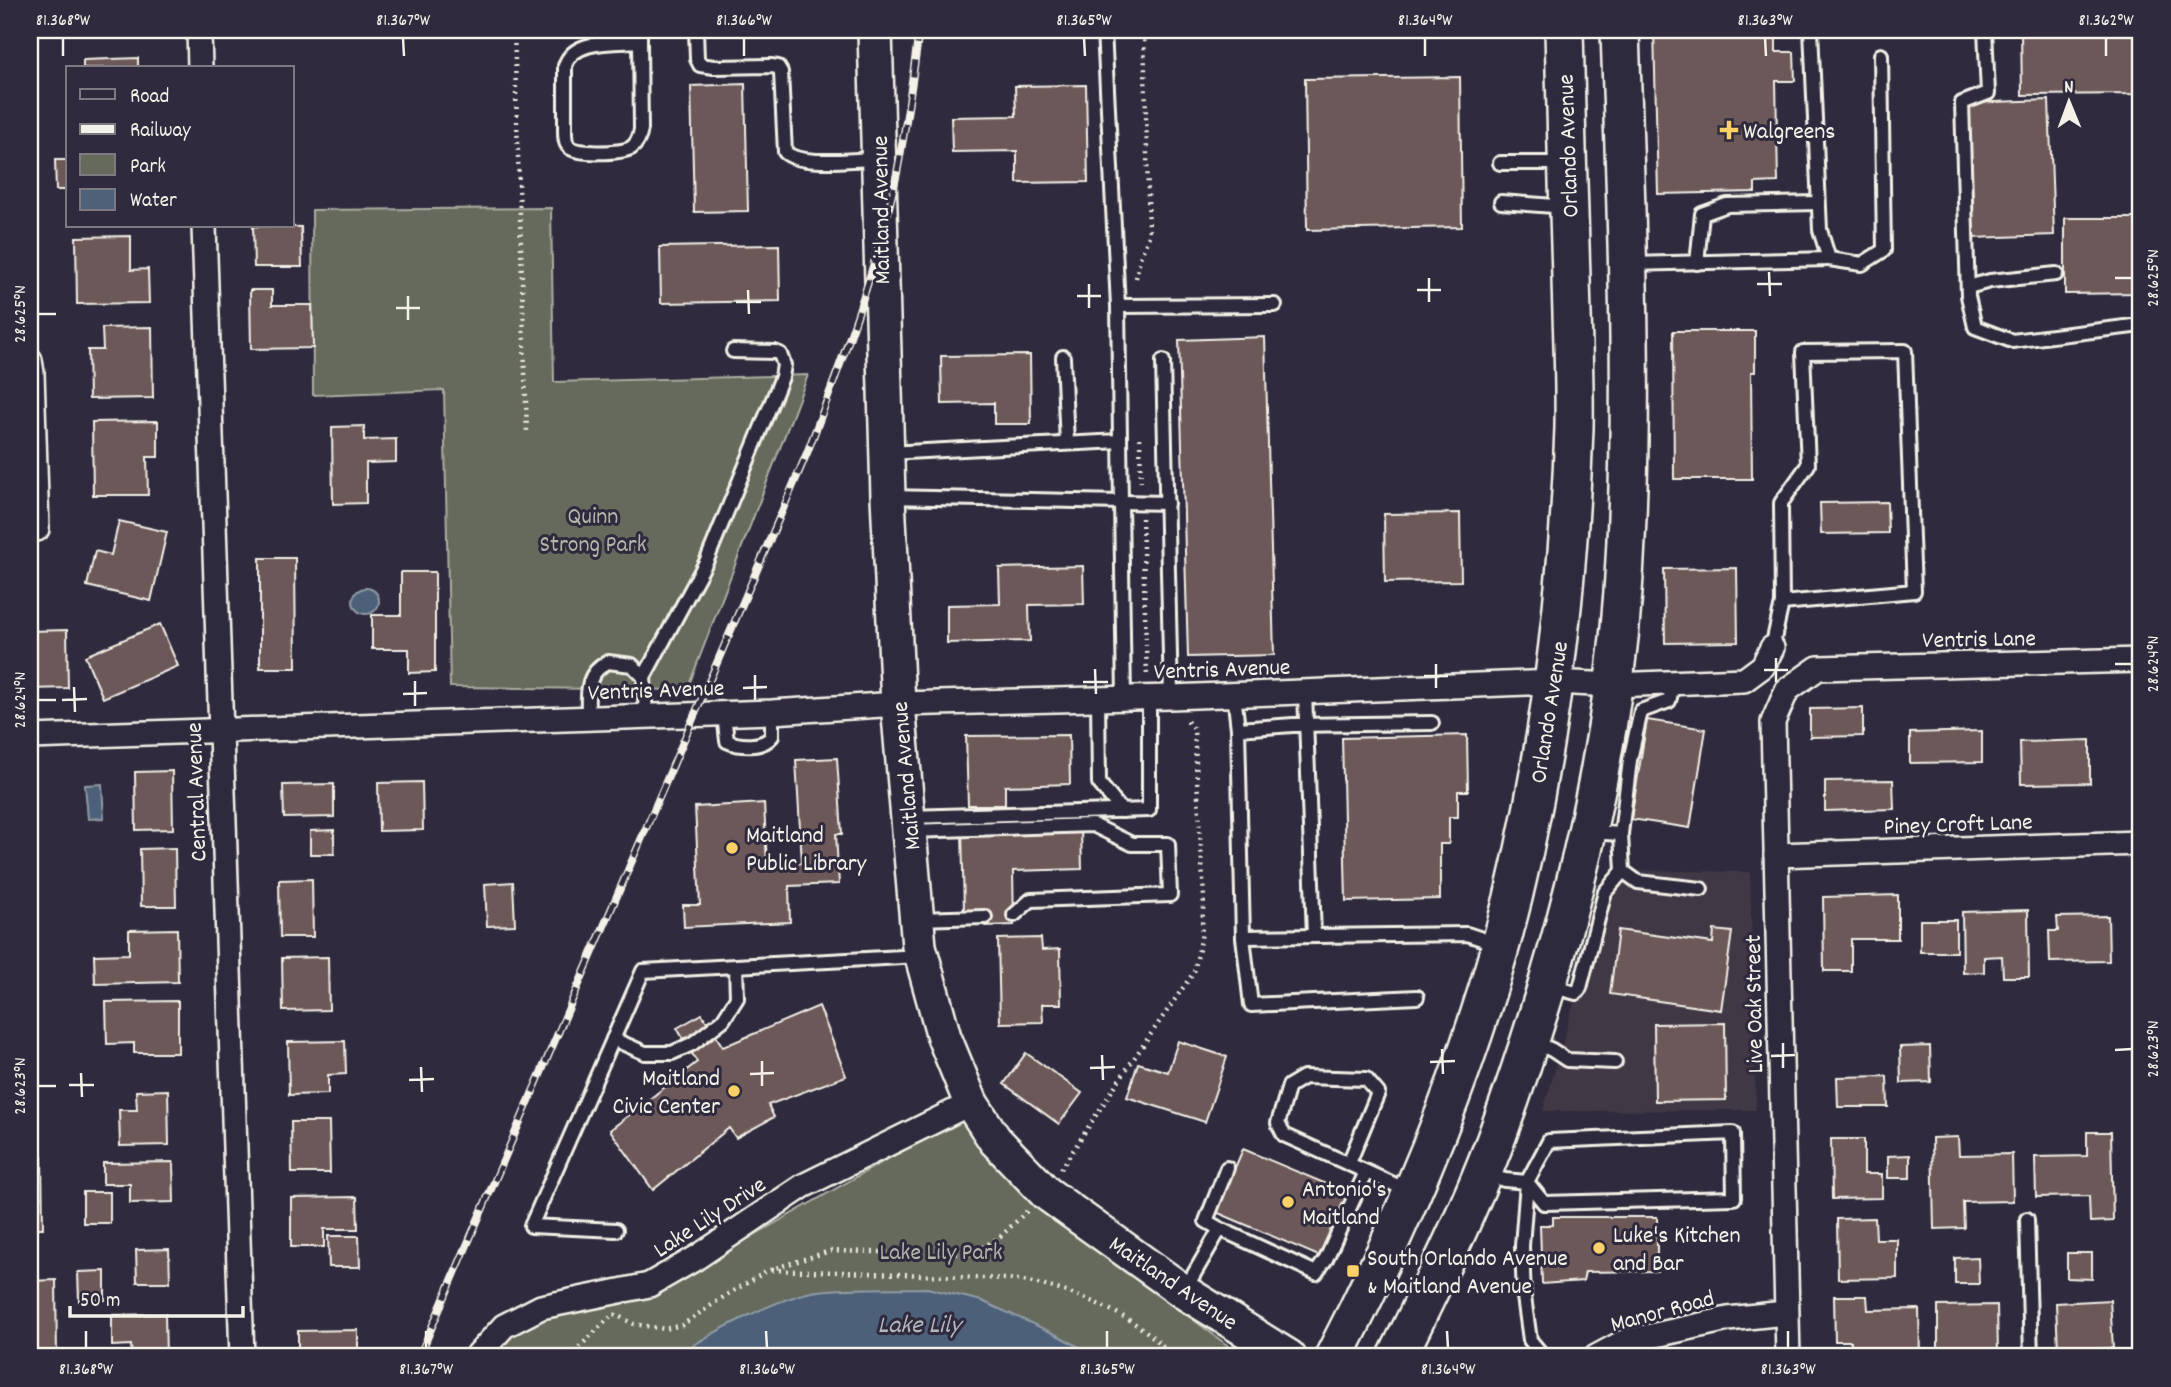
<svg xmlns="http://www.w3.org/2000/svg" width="2171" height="1387" viewBox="0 0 2171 1387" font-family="Dekko,sans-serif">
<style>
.built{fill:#413845}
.green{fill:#656a5d;stroke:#acaea2;stroke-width:2}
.water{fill:#4e6179;stroke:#909ba5;stroke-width:2}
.building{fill:#6c5859;stroke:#f4f1e8;stroke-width:2}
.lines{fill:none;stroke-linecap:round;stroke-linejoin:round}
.service-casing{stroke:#f4f1e8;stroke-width:18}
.minor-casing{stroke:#f4f1e8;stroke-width:28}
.secondary-casing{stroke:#f4f1e8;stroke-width:38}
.primary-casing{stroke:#f4f1e8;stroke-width:42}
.path{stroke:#f4f1e8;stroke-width:4.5;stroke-dasharray:2 5;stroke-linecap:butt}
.service{stroke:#2f2a3d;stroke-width:12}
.minor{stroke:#2f2a3d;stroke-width:23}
.secondary{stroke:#2f2a3d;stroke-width:33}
.primary{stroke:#2f2a3d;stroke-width:37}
.rail-casing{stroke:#f4f1e8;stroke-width:8}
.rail{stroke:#2f2a3d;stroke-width:5;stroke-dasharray:16;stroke-linecap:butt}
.ticks{fill:none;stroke:#f4f1e8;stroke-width:2.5}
.poi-dot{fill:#ffd166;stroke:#2f2a3d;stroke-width:2.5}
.labels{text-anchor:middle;stroke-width:6;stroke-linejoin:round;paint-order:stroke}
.poi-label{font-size:24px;fill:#f4f1e8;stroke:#2f2a3d;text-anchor:start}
.street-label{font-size:24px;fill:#f4f1e8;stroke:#2f2a3d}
.park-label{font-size:24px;fill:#b4b4a9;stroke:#2f2a3d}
.water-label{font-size:26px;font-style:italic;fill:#b2b7bc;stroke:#2f2a3d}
.neatline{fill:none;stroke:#f4f1e8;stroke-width:2.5}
.ticks-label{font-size:18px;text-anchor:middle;fill:#f4f1e8}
</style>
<rect width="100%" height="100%" fill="#2f2a3d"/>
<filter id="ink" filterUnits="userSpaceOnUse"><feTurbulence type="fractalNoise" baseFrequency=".0143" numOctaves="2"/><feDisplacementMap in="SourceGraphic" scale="14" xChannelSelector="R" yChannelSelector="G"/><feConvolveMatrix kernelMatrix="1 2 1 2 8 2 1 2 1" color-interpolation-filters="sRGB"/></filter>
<g filter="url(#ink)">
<polygon class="built" points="1612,870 1750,872 1756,1110 1543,1111"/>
<g class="green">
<polygon points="551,208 554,382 808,375 687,690 450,687 444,390 313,395 312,210"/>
<polygon points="969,1113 1037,1202 1243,1357 484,1357 509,1335 545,1316 652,1293"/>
</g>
<g class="water">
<circle cx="366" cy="601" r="13"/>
<polygon points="102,784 104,818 88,819 85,785"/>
<path d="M927,1288L982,1301L1055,1334L1098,1357H676C707,1334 781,1296 818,1291C854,1287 891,1289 927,1288Z"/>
</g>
<g class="building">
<polygon points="1654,30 1687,30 1687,37 1776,35 1776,52 1794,52 1795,81 1776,81 1778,182 1755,183 1755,192 1658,194"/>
<polygon points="2021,30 2141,30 2141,94 2022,95"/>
<polygon points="138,58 138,68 83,68 83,60"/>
<polygon points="1460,77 1462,227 1307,230 1305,79"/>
<polygon points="745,84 748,211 694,212 691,86"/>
<polygon points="1086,85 1088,182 1017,183 1017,151 952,152 951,117 1016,116 1015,86"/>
<polygon points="2049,100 2054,235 1972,238 1967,103"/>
<polygon points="55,160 68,160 68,190 56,190"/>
<polygon points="2065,218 2141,218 2141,293 2065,294"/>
<polygon points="253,226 301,227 302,267 254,267"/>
<polygon points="131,236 131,270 148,269 149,303 77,304 76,237"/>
<polygon points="779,245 780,301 661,303 660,247"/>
<polygon points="250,290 272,290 272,305 312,305 313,348 251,349"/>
<polygon points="152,327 153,398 89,399 88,350 103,350 102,328"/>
<polygon points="1673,331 1755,331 1755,372 1751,372 1752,479 1674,479"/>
<polygon points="1265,337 1274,655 1188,657 1179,340"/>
<polygon points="1030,355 1031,424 994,424 994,403 942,404 941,356"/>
<polygon points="158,421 158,457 147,457 148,495 93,495 92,422"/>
<polygon points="364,426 364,440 396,439 396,462 366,463 366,503 333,504 332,427"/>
<polygon points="1887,502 1888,533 1821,534 1820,503"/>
<polygon points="1460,513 1461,581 1385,582 1384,514"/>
<polygon points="119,521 167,532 151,601 87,586 95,551 111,555"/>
<polygon points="260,558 295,558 296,668 260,668"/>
<polygon points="1083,566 1084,604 1029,605 1030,641 947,643 947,605 1000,604 999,568"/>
<polygon points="1737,568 1738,642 1665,643 1664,569"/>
<polygon points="401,572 435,572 435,672 409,673 409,649 372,649 372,615 401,615"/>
<polygon points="160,624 178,666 103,698 85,656"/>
<polygon points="67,630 68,688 30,689 30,631"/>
<polygon points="1863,708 1863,736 1810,737 1810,709"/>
<polygon points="1647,720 1706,729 1690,828 1631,819"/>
<polygon points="1982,731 1982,762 1910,763 1910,733"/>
<polygon points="1069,735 1070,784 1005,786 1005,805 968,805 966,736"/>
<polygon points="1467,735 1468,791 1458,791 1458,817 1449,817 1449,844 1440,844 1440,899 1346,901 1342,738"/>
<polygon points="2090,740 2090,783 2021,784 2020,742"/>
<polygon points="837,758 842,834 836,834 839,884 789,886 790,922 684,927 683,905 700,905 695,807 764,803 767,865 802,863 796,760"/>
<polygon points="172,771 173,829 136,830 135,772"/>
<polygon points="1893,780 1894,809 1825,811 1825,781"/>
<polygon points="422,782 423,830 379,831 378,783"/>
<polygon points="334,784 334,817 284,818 283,785"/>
<polygon points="1081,827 1082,869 1013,871 1014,925 985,926 984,911 964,911 962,831"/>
<polygon points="334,830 334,854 310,854 310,831"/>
<polygon points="175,848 176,906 141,906 140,849"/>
<polygon points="312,879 313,937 280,937 279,880"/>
<polygon points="513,882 515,925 487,926 485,884"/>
<polygon points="1898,895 1898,939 1851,939 1851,971 1824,971 1823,897"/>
<polygon points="2028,910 2029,977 2003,977 2002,956 1984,957 1984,972 1963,973 1962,912"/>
<polygon points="2108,916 2109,961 2050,962 2049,931 2058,931 2057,917"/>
<rect x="1920" y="920" width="36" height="32"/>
<polygon points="177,929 178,982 95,984 94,955 129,954 129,930"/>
<polygon points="1618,930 1713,943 1714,930 1732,932 1721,1010 1610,994"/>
<polygon points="1041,938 1042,950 1060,949 1061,1004 1042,1004 1043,1022 1000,1023 998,939"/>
<polygon points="328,957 329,1010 283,1011 282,958"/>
<polygon points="178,1001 178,1053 134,1053 134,1043 107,1044 106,1002"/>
<polygon points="819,1006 846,1076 768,1105 774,1117 736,1138 729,1128 653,1190 610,1130 697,1062 677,1028 702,1014 723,1047"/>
<polygon points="1725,1023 1726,1100 1655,1101 1654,1024"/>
<polygon points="345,1041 346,1074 328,1075 328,1094 289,1095 288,1042"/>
<polygon points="1178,1041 1227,1057 1205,1122 1127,1097 1138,1063 1168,1072"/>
<polygon points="1930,1046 1931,1082 1901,1083 1900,1047"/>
<polygon points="1026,1053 1082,1093 1059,1124 1004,1084"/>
<polygon points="1887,1076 1888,1107 1838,1107 1837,1077"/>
<polygon points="168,1090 169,1145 120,1146 119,1110 137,1110 136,1091"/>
<polygon points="291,1122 329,1122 330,1173 292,1173"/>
<polygon points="2087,1132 2111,1132 2113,1221 2090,1222 2089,1196 2036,1197 2035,1157 2087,1156"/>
<polygon points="1958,1137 1959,1155 2012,1154 2013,1201 1963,1202 1964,1228 1934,1229 1932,1138"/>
<polygon points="1831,1139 1864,1139 1864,1174 1882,1174 1882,1198 1832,1199"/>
<polygon points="1243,1149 1348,1193 1321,1257 1216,1212"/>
<polygon points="1910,1155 1910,1178 1888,1178 1888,1156"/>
<polygon points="30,1156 42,1156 43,1228 30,1228"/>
<polygon points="173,1162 174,1202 130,1203 130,1184 103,1184 103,1163"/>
<rect x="83" y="1192" width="27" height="31"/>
<polygon points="357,1197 358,1229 324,1229 324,1247 291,1247 291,1198"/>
<polygon points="1553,1217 1657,1217 1657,1271 1585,1272 1583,1281 1542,1284 1540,1225 1553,1225"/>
<polygon points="1875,1218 1876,1239 1897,1239 1897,1278 1838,1279 1837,1219"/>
<polygon points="328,1236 359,1236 360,1267 329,1267"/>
<polygon points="169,1249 170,1282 137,1282 136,1250"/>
<polygon points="2067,1253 2092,1253 2092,1279 2067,1278"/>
<polygon points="1978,1257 1979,1284 1955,1284 1955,1258"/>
<polygon points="105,1271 105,1300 79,1301 78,1272"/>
<polygon points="56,1280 57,1357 30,1357 30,1281"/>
<polygon points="1834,1296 1867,1296 1868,1310 1919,1309 1920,1357 1851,1357 1851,1341 1835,1341"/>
<polygon points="2110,1300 2113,1348 2058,1351 2056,1303"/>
<polygon points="1997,1305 1998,1354 1938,1355 1938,1306"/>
<polygon points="165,1314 166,1357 132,1357 131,1345 112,1346 112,1315"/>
<polygon points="358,1330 358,1357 298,1357 298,1331"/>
</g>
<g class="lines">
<defs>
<g id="service">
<path d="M640,30V41L641,129C640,137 638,143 631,148C621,153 577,155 569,147C565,143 565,136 565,131V66C573,38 617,43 640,41"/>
<path d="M696,30L697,59L700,65L714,67L771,66L778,67L781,72L785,152C801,167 854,159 876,159"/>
<polyline points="1104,30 1118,306"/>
<polyline points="1811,30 1820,230 1829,259 1862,264 1884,250 1881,55"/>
<polyline points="1985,30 1988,93 1962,103 1968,296 1975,327 2012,341 2141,325"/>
<polyline points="1500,163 1564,163"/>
<polyline points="1501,202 1567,207"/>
<polyline points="1697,263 1702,214 1727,205 1818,203"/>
<polyline points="1631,264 1829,259"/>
<polyline points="1968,287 1990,281 2056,274"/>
<polyline points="1063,357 1067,443"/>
<polyline points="1163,361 1171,697"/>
<polyline points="887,453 1120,441"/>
<polyline points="888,497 1167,503"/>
<polyline points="1772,648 1782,603 1781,503 1808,465 1803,352 1905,351 1914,591 1782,603"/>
<polyline points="644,677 707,560 782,377 784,365 780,354 775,352 733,351"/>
<polyline points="1305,692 1314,936"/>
<polyline points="1234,694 1238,729"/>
<polyline points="1124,698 1118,306 1275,305"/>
<polyline points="1098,699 1099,783 1122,811"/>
<path d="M724,714L727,741C740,747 763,748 772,736V712"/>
<path d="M588,718C588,694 584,674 608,662L632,665L644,677L646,716"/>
<polyline points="1432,723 1293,725 1238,729 1243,937 1467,934 1497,944"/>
<polyline points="908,817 1149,810 1149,697"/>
<polyline points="910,831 1093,825 1132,844 1168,844 1170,895 1031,900 1014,915"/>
<polyline points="1590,832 1621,834 1630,760 1641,711 1669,701 1674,682"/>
<polyline points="1621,834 1623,871 1638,882 1701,889"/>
<polyline points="917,919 985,917"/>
<polyline points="1243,937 1251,1005 1417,997"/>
<polyline points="1550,986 1576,993 1580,988 1605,892 1623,871"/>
<polyline points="613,1039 645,1053 672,1053 692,1044 723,1020 737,998 736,966"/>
<polyline points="1532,1041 1552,1050 1567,1060 1615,1062"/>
<polyline points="1349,1163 1378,1093 1366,1079 1304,1077 1289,1086 1278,1123 1284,1135 1409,1191"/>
<polyline points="1484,1174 1505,1180 1527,1182 1544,1203 1734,1198 1733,1133 1549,1141 1527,1182 1522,1246 1524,1297 1530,1340 1544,1357"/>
<polyline points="2027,1219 2031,1357"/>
<polyline points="1220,1229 1206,1221 1227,1168"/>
<polyline points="616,1230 531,1226 643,971 921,956"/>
<polyline points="1184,1291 1220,1229 1316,1273 1326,1259 1366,1172"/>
</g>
<g id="minor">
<polyline points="199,30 200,68"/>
<polyline points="204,226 242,1357"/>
<polyline points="30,360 32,373 37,529"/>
<polyline points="30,737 772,712 898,704 1171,697 1554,682 1613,685 1744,680 1763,666 1772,648"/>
<polyline points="1776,855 2141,843"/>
<polyline points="476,1357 504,1326 541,1307 649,1285 696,1258 803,1186 971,1103"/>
<polyline points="1596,1357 1624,1342 1728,1319 1785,1313"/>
<polyline points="1788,1357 1773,722 1787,690 1818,668 2141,660"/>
</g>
<polyline id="secondary" points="875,30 888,497 898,704 919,946 944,1037 971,1103 995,1140 1046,1193 1184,1292 1289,1357"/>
<g id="primary">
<path d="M1334,1357C1402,1225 1461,1088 1501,944C1547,776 1568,602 1574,428C1575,378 1572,327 1571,277C1568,195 1566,112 1564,30"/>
<path d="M1397,1357C1432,1286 1468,1213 1496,1139C1559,966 1610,776 1623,592C1636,405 1626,217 1620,30"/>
</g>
</defs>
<use href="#service" class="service-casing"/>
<use href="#minor" class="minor-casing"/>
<use href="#secondary" class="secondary-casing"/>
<use href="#primary" class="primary-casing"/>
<g class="path">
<polyline points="514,30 527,433"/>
<polyline points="1136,278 1140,258 1149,236 1144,30"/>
<polyline points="1140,438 1141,488"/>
<polyline points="1142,518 1147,677"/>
<polyline points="1061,1169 1117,1083 1194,972 1201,940 1204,897 1194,729 1186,720"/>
<path d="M772,1270C834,1272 896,1273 959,1277C981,1279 1006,1277 1028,1282C1075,1291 1144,1318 1172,1357"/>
<polyline points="614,1314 634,1324 665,1329 682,1325 728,1294 769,1270 830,1251 971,1254 1000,1237 1027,1211"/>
<polyline points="569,1357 610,1317"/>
</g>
<use href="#service" class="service"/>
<use href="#minor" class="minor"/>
<use href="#secondary" class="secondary"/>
<use href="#primary" class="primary"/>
<defs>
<path id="rail" d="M419,1357L807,453C842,361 877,269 897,173C906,125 913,77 919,30"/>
</defs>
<use href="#rail" class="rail-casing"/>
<use href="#rail" class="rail"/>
</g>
</g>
<path class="ticks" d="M63,38V56M403,38L404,56M744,38V56M1084,38L1085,56M1425,38V56M1765,38L1766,56M2106,38V56M1769,272L1770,296M1429,278V302M2115,278H2132M1089,284V308M1757,284H1782M748,290L749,314M1417,290H1441M408,296V320M1077,296H1101M736,302H761M396,308H420M38,314H56M1776,658V682M1436,664V688M2115,664H2132M1095,669L1096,694M1764,670H1788M755,675V700M1424,676H1448M415,681V706M1083,682H1108M74,687L75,712M743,688L767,687M403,694L427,693M38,700H56M62,700L87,699M1783,1043V1068M1442,1049L1443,1074M2115,1050L2132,1049M1102,1055L1103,1080M1771,1056L1795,1055M762,1061V1086M1430,1062L1455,1061M421,1067L422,1092M1090,1068L1115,1067M81,1073L82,1097M750,1074L774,1073M409,1080L434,1079M69,1085H94M38,1086H56M86,1331V1348M426,1331V1348M766,1331L767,1348M1107,1331V1348M1447,1331L1448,1348M1788,1331V1348"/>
<g class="poi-dot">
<path d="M1725.5 119.5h7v7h7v7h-7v7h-7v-7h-7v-7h7z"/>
<circle cx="732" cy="848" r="7"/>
<circle cx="734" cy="1091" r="7"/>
<circle cx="1288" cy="1202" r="7"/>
<circle cx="1599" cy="1248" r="7"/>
<rect x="1346" y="1264" width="14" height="14" rx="3.5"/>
</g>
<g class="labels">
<g class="poi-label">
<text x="1743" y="138">Walgreens</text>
<text x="746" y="842">Maitland<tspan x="746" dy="28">Public Library</tspan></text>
<text x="720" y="1085" text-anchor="end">Maitland<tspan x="720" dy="28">Civic Center</tspan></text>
<text x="1302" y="1196">Antonio's<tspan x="1302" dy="28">Maitland</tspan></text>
<text x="1613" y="1242">Luke's Kitchen<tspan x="1613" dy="28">and Bar</tspan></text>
<text x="1367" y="1265">South Orlando Avenue<tspan x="1367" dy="28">&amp; Maitland Avenue</tspan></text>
</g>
<g class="street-label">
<text transform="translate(1567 146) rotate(-92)" y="8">Orlando Avenue</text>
<text transform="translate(880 210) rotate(-91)" y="8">Maitland Avenue</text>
<text transform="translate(1979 638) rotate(-1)" y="8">Ventris Lane</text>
<text transform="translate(1222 668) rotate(-2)" y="8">Ventris Avenue</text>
<text transform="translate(656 689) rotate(-2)" y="8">Ventris Avenue</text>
<text transform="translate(1548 712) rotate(-81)" y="8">Orlando Avenue</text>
<text transform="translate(905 776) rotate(-95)" y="8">Maitland Avenue</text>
<text transform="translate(195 792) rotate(-92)" y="8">Central Avenue</text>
<text transform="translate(1958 823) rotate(-2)" y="8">Piney Croft Lane</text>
<text transform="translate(1753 1004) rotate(-91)" y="8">Live Oak Street</text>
<text transform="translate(709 1216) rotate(-33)" y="8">Lake Lily Drive</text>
<text transform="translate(1174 1282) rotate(34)" y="8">Maitland Avenue</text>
<text transform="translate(1662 1310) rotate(-15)" y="8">Manor Road</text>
</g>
<g class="park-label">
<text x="593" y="523">Quinn<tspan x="593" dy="28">Strong Park</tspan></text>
<text x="941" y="1259">Lake Lily Park</text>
</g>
<g class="water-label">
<text x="919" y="1332">Lake Lily</text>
</g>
</g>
<rect width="2171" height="1387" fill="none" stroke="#2f2a3d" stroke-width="77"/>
<rect x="66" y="66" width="228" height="161" fill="#2f2a3d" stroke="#7e7a81" stroke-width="2"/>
<rect x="80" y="89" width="35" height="10" fill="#2f2a3d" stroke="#7e7a81" stroke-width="2"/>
<text x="130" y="102" font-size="21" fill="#f4f1e8">Road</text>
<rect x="80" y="124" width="35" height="10" fill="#f4f1e8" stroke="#7e7a81" stroke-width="2"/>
<text x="130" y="136" font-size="21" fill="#f4f1e8">Railway</text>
<rect x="80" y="154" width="35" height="21" fill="#656a5d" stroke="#7e7a81" stroke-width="2"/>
<text x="130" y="172" font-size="21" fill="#f4f1e8">Park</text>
<rect x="80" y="189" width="35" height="21" fill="#4e6179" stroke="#7e7a81" stroke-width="2"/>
<text x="130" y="206" font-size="21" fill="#f4f1e8">Water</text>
<g transform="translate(2069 102) rotate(359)" stroke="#2f2a3d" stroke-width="5" paint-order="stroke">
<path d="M0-5L12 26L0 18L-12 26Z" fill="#f4f1e8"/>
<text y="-10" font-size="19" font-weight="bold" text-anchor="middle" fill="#f4f1e8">N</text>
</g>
<path d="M70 1306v10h173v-10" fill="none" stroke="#f4f1e8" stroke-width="3.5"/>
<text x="80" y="1306" font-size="21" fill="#f4f1e8" stroke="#2f2a3d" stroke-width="5" paint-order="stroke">50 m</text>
<rect x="38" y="38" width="2094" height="1310" class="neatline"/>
<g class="ticks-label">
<text x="63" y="25">81.368°W</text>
<text x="403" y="25">81.367°W</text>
<text x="744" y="25">81.366°W</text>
<text x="1084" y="25">81.365°W</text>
<text x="1425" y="25">81.364°W</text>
<text x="1765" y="25">81.363°W</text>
<text x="2106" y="25">81.362°W</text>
<text transform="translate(2152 278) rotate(-90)" y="6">28.625°N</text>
<text transform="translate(19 314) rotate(-90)" y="6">28.625°N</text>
<text transform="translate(2152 664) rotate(-90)" y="6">28.624°N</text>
<text transform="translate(19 700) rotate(-90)" y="6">28.624°N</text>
<text transform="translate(2152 1049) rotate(-90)" y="6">28.623°N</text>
<text transform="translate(19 1086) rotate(-90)" y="6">28.623°N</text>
<text x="86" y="1374">81.368°W</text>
<text x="426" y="1374">81.367°W</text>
<text x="767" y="1374">81.366°W</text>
<text x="1107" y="1374">81.365°W</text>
<text x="1448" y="1374">81.364°W</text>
<text x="1788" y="1374">81.363°W</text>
</g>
</svg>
